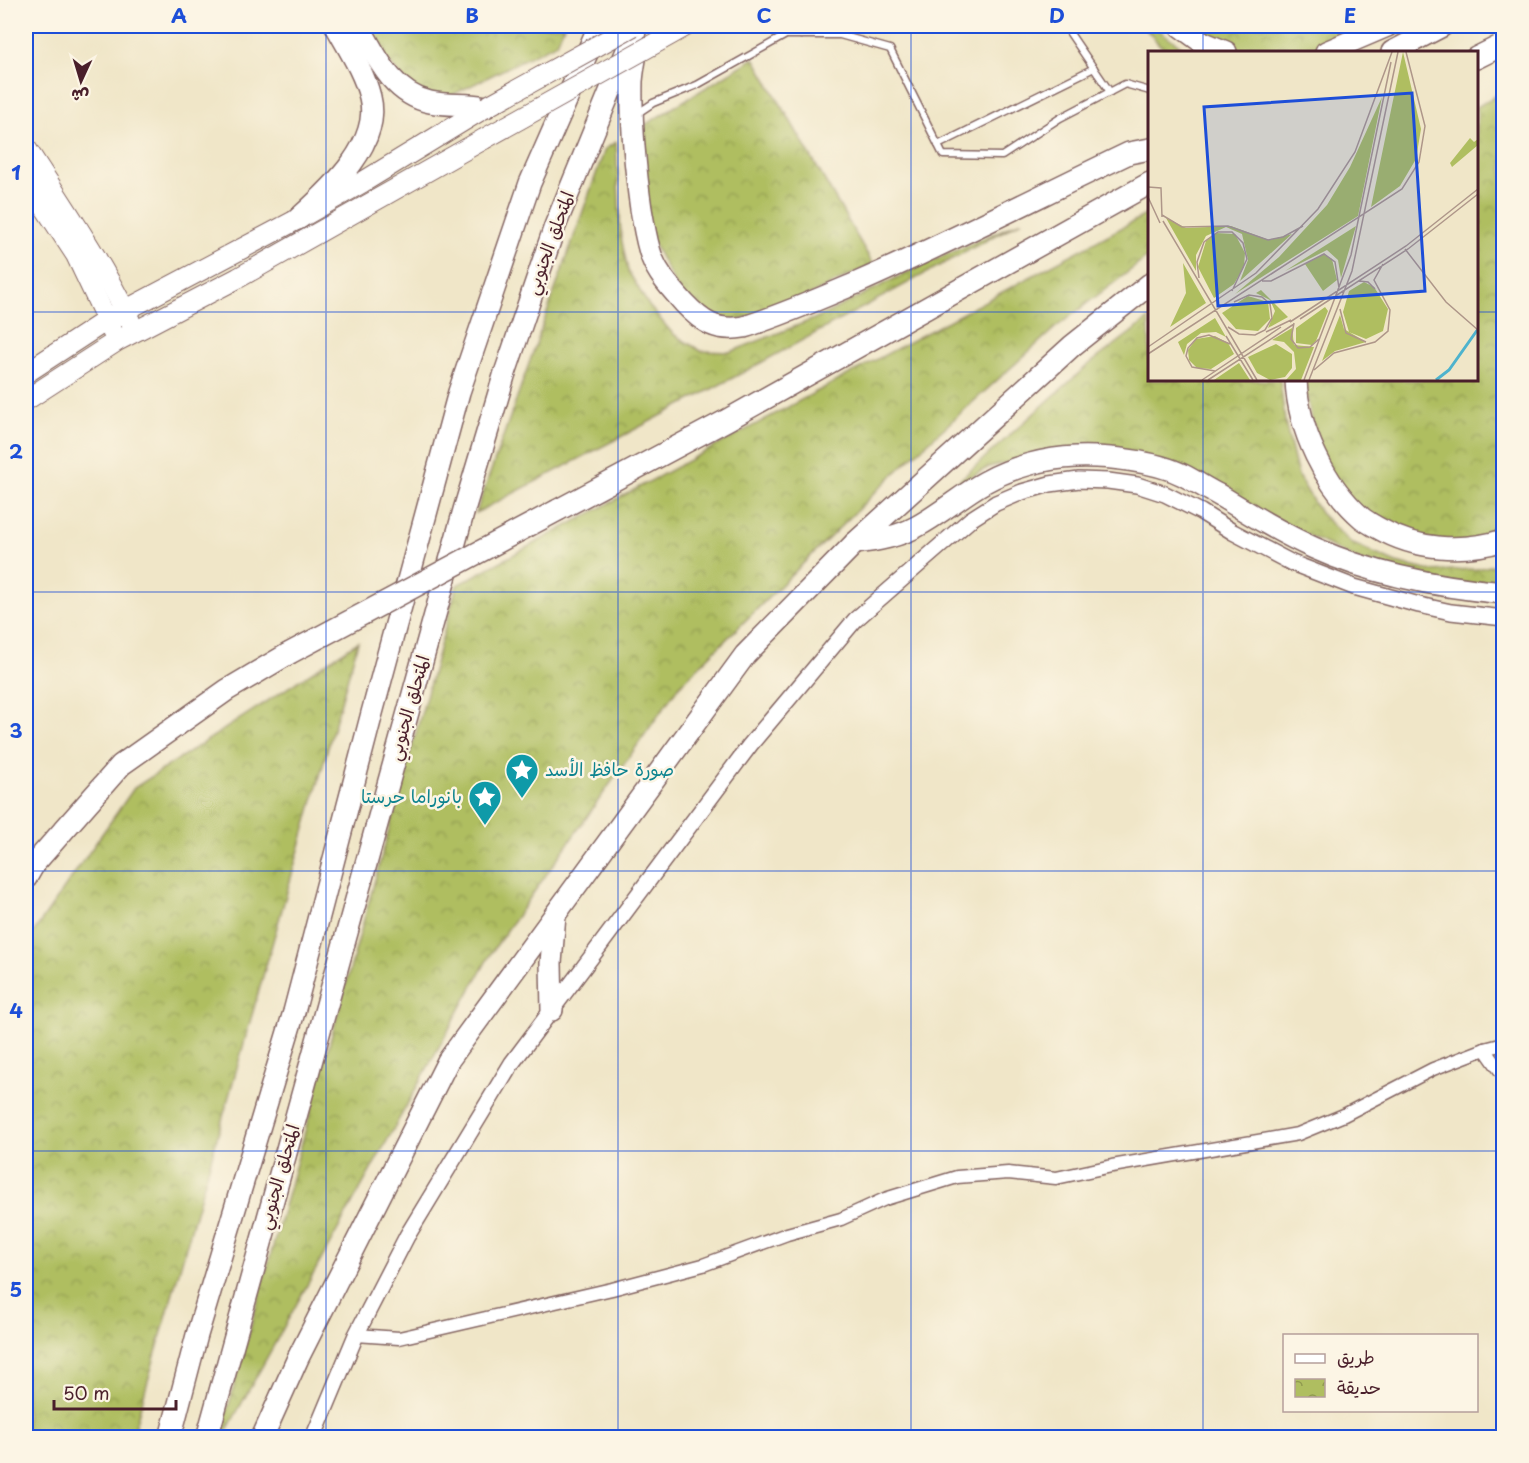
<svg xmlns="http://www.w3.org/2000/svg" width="1529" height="1463" viewBox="0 0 1529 1463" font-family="'Playpen Sans','Playpen Sans Arabic',sans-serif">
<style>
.park{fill:url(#park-crowns);stroke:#7c6e46;stroke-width:1.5}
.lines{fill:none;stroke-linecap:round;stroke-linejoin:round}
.service-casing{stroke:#846562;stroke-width:9}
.minor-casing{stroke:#846562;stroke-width:15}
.tertiary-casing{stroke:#846562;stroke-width:18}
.primary-casing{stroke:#846562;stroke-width:22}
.trunk-casing{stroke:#846562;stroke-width:24}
.service{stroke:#fff;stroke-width:6}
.minor{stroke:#fff;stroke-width:12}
.tertiary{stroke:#fff;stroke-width:15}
.primary{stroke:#fff;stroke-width:20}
.trunk{stroke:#fff;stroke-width:21}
.primary-bridge-casing{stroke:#846562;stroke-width:22;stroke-linecap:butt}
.trunk-bridge-casing{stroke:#846562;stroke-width:24;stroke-linecap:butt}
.primary-bridge{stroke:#fff;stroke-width:20}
.trunk-bridge{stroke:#fff;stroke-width:21}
.grid{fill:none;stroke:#1d4ed8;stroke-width:1.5;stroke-opacity:0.55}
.labels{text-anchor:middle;stroke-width:5;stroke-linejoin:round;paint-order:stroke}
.street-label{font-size:18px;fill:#4a1f2b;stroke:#fcf5e5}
.culture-label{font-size:18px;fill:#0d838f;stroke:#fcf5e5;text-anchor:start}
.inset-river{fill:none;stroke:#4eb3cd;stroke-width:3}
.inset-road{fill:none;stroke:#ae9689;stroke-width:1.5}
.view{fill:#1d4ed8;fill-opacity:0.15;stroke:#1d4ed8;stroke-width:3}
.inset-edge{fill:none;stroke:#4a1f2b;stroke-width:3}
.neatline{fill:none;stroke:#1d4ed8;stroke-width:2}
.grid-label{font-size:20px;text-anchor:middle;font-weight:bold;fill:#1d4ed8}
</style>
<defs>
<pattern id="park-crowns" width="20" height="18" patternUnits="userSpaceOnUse" patternTransform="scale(1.5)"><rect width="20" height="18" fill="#afbe60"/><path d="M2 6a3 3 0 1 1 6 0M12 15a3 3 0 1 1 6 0" fill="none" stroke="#909a4f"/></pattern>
</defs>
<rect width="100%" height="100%" fill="#fcf5e5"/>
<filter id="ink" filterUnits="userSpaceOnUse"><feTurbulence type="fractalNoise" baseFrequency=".0167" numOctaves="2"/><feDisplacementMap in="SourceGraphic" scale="12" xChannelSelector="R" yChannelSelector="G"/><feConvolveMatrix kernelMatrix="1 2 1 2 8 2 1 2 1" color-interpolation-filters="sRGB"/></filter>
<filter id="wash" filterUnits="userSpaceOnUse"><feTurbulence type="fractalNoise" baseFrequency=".008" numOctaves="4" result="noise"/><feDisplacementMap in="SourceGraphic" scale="24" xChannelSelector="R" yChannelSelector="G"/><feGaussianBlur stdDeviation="1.35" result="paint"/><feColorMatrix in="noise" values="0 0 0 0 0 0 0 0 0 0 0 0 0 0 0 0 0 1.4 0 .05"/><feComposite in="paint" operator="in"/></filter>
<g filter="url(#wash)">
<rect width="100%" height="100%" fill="#f0e6c8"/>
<g class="park">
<polygon points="357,26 564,26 557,43 442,100 420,97"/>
<polygon points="1143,26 1153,26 1189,52 1166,52"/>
<polygon points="1193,26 1359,26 1309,52 1268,52 1224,48"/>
<polygon points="754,58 873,264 806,297 732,323 690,313 648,233 643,126"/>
<polygon points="1503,91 1503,537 1434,548 1364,520 1321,462 1303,380 1476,380 1477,107"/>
<polygon points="616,142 621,237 628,271 649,306 673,334 701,351 730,352 819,317 908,272 1022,221 742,373 476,513 605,149"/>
<polygon points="1149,213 1149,256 1055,328 902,466 679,686 491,953 223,1437 220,1437 457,585"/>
<polygon points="1149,319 1150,380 1280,380 1285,422 1298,476 1320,513 1351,543 1396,563 1431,571 1477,569 1503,563 1503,592 1393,577 1183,474 1057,451 989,467 952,487 1088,365"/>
<polygon points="358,642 132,1437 26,1437 26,943 134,788"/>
</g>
</g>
<g filter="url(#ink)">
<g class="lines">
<defs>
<g id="service">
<polyline points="1065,26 1110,92"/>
<polyline points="801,35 810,26"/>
<polyline points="638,113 653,103 697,85 786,35 840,35 890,49 943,155 1002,156 1060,118 1125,84 1150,91"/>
<polyline points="938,145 1094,68"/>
</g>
<g id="minor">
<polyline points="1485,1049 1504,1076"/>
<polyline points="356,1335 399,1338 612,1289 703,1265 787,1234 841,1219 885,1199 957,1177 1008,1173 1056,1178 1112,1166 1298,1134 1344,1115 1433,1069 1485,1049 1504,1044"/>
</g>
<polyline id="tertiary" points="313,1438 356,1335 407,1236 512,1063 750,745 855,620 971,519 996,503 1022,492 1050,484 1079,480 1108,481 1137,485 1165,494 1201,512 1233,532 1292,563 1354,587 1419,605 1451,612 1504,618"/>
<g id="primary">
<path d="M26,148C62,204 101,260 130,321"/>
<polyline points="26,179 76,255 113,333"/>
<polyline points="26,373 107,320 298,219 363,182 486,107"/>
<polyline points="26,400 117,341 238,278 484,139"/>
</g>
<g id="trunk">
<path d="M359,26C376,56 392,94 430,102C448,106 467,103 486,107"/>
<polyline points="1180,26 1202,42 1226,52"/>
<path d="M637,49C635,59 633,70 632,81C631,123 635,167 641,209C644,225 646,242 652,258C659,276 672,289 684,303C702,322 716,332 744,327C783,315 821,298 859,282C950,242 1039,196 1129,153L1150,149"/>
<polyline points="1326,52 1387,26"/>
<polyline points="1392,52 1442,26"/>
<polyline points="1476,58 1504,44"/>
<path d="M298,219C330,190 382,144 370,97C364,72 348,48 336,26"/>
<path d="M1296,380C1298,429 1325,486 1362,518C1367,522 1373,525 1378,528C1416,550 1462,553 1504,540"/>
<polyline points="558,510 727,420 1150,183"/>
<path d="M855,543C877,541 897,537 916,527C941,514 961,495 985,482C1012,467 1046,458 1076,457C1107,456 1155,461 1183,475C1195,481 1207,489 1219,495C1250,514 1281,533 1314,548C1374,575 1439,587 1504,593"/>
<polyline points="26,878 34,864 121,765 227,690 288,654"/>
<polyline points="552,1010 551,963 555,915"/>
<polyline points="170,1438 197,1335 294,1012 372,713 459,392 530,183 599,26"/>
<polyline points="207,1438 464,510 504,376 555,226 637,26"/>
<polyline points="262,1438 298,1358 448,1061 745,655 855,543 1072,346 1150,284"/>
</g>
</defs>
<use href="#service" class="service-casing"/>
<use href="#minor" class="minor-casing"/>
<use href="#tertiary" class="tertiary-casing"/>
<use href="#primary" class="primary-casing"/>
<use href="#trunk" class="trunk-casing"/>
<use href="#service" class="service"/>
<use href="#minor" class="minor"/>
<use href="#tertiary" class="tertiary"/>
<use href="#primary" class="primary"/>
<use href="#trunk" class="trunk"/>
<defs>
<g id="primary-bridge">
<polyline points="486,107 633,26"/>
<polyline points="484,139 686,26"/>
</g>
<polyline id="trunk-bridge" points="288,654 558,510"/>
</defs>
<use href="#primary-bridge" class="primary-bridge-casing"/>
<use href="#trunk-bridge" class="trunk-bridge-casing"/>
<use href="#primary-bridge" class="primary-bridge"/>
<use href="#trunk-bridge" class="trunk-bridge"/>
</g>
</g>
<path class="grid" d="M326,26V1438M618,26V1438M911,26V1438M1203,26V52M26,312H1150M1476,312H1504M1203,380V1438M26,592H1504M26,871H1504M26,1151H1504"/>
<defs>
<symbol id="sight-pin" viewBox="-11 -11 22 30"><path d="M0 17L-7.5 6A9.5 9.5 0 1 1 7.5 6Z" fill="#0f9aa8" stroke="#fcf5e5"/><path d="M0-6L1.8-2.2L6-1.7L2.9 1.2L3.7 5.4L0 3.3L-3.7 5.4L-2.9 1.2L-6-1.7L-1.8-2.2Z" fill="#fff"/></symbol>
</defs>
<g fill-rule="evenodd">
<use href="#sight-pin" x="503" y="751" width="38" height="52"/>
<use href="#sight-pin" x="466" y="778" width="38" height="52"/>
</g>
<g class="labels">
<g class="street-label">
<text transform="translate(550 243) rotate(-70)" y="6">المتحلق الجنوبي</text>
<text transform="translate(409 708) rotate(-74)" y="6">المتحلق الجنوبي</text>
<text transform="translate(279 1177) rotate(-74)" y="6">المتحلق الجنوبي</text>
</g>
<g class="culture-label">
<text x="545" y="776">صورة حافظ الأسد</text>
<text x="462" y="803" text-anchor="end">بانوراما حرستا</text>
</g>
</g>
<g transform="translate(1148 51)">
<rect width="330" height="330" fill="#f0e6c8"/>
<path d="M322,87L326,91L330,88V94L304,116L302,112Z" fill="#afbe60"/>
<path d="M255,1L273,78L268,108L252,135L223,156ZM234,46L210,165L87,243L131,206L179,154L202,116ZM18,167L38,177L83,175L121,189L144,183L92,230L100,209L94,183L78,176L58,185L48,204V220ZM208,175L193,227L190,209L179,199L137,220ZM68,182L87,183L97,202L96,216L86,233L66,247L50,216L58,190ZM175,203L184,208L189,229L175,240L157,213ZM35,212L58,252L22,276L38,242ZM216,231L226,236L240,258L235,280L218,288L201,281L195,261L201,240ZM113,239L140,266L120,277L127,260L122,249L108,242ZM100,245L120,251L122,268L110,280L88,278L74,262ZM177,256L180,260L168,290L164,294L148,292V277ZM192,264L196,278L218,291L187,300L174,310ZM67,267L78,286L68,281L53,282L39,293L36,304L30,291ZM144,277L146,294L166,296L153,329H138L148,318L146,301L136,291L124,289ZM67,285L80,292L86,303L63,318L49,317L41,309L40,299L48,288ZM128,293L144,303V317L137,326L122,329L109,322L100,306ZM91,312L102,329H66Z" fill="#afbe60"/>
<path class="inset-river" d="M288,329L301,319L330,278"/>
<path class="inset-road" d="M0,136L13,137L14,166M0,146L12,172M14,164L34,176L80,175L120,189L135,186L155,175M15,170L109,329M257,198L298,251L330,279M51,227L49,211L56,191L70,181H84L95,192L99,208L84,240M114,230H123L176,203L187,211L191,237M211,230L220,231L227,238M192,258L198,282L218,291M152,268L260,198L330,143M142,271L258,195L330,138M146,272L143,288L150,297L162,296L171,288M80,276L91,283L107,284L117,279L124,267L122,253L114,246L101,244L86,251M118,281L143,269M78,285L105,329M0,296L108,222L170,158L207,101L244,1M0,303L254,138L271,111L277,75L258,1M166,319L186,302L227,291L240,280L242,259L226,229L235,213M67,320L44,316L38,305L40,297L49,287L61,284L82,293M54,329L133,276M60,329L146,273M156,329L203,204L243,11M161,329L204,220L250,1"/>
<path class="view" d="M264,42L277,240L70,255L56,56Z"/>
<rect width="330" height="330" class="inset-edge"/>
</g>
<rect width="1529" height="1463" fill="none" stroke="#fcf5e5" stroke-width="66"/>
<rect x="1283" y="1334" width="195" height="78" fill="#fcf5e5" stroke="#b59f9b" stroke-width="1.5"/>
<rect x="1295" y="1354" width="30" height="9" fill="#ffffff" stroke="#b59f9b" stroke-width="1.5"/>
<text x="1337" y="1364" font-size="18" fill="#4a1f2b">طريق</text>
<rect x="1295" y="1379" width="30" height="18" fill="url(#park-crowns)" stroke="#b59f9b" stroke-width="1.5"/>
<text x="1337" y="1394" font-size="18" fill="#4a1f2b">حديقة</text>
<g transform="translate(81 81) rotate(184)" stroke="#fcf5e5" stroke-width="4.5" paint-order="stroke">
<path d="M0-4.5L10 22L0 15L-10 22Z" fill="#4a1f2b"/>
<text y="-9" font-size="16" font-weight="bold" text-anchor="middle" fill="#4a1f2b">ش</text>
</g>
<path d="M54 1400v9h122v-9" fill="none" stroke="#4a1f2b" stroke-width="3"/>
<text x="63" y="1400" font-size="18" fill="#4a1f2b" stroke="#fcf5e5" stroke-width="4.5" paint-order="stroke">50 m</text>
<rect x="33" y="33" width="1463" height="1397" class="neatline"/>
<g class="grid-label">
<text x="179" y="23">A</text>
<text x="472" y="23">B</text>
<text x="764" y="23">C</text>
<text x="1057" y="23">D</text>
<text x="1350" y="23">E</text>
<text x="16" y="180">1</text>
<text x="16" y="459">2</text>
<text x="16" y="738">3</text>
<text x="16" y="1018">4</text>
<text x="16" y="1297">5</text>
</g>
</svg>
